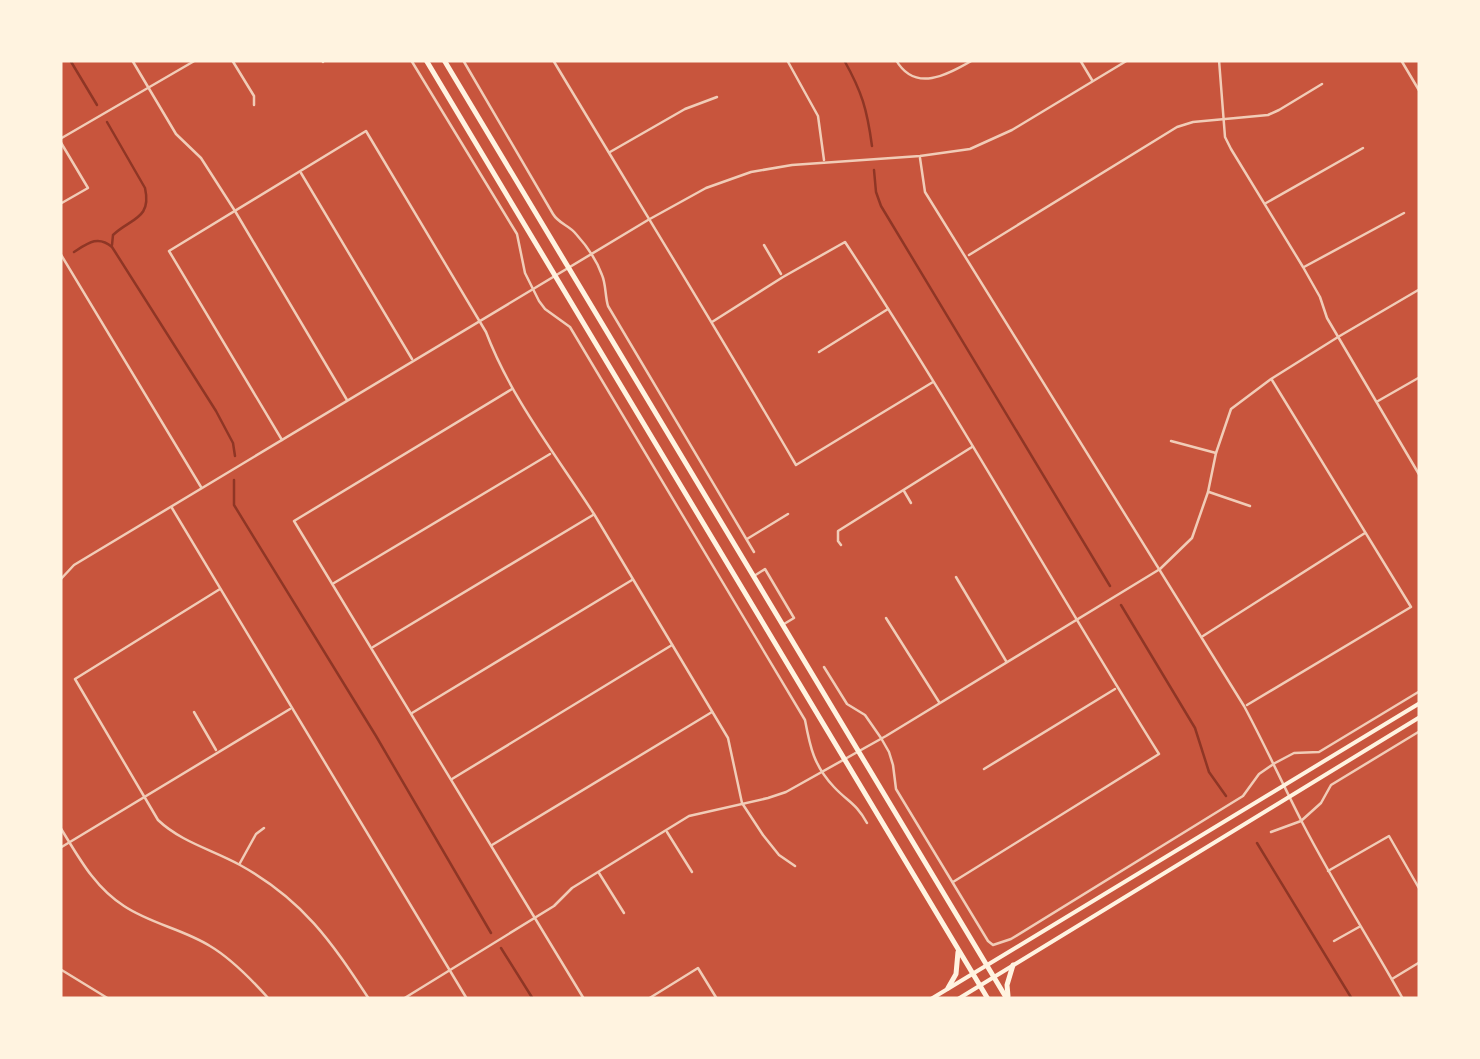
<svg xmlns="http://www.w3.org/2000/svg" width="1480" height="1059" viewBox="0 0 1480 1059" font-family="Commissioner,sans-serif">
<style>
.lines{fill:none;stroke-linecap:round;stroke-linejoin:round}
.stream{stroke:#8f3625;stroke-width:2.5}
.minor{stroke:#f1ccb7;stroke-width:2.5}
.secondary{stroke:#fff3e0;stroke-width:4}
.primary{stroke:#fff3e0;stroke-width:5}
</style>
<rect width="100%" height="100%" fill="#c8553d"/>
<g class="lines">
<g class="stream">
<polyline points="70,60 97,105"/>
<path d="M844,60C862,92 867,109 872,146"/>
<path d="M107,122L145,188C152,219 131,218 113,235L112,245"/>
<polyline points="874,170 876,192 881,206 1110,586"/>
<path d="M74,252C88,243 98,235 112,247L216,411L233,443L235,456"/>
<polyline points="234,480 234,505 376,736 491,933"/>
<polyline points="1121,605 1195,728 1209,772 1226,796"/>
<polyline points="1257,843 1352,999"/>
<polyline points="501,948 533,999"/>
</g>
<g class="minor">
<polyline points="132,60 176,134 201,158 235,211 347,400"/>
<polyline points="232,60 254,96 254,105"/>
<polyline points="322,60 323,62"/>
<path d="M411,60L517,234L525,273L539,301L545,309L570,327L805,720C810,747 814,766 834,787C848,802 856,803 867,823"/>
<path d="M463,60L553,214C559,224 569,225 576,234C586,245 597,261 602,275C606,284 605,296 608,306L754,552"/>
<path d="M553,60C634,195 717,329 796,465L933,382"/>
<polyline points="787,60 818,116 824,160"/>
<path d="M896,60C915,93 947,75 973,60"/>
<polyline points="1080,60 1092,80"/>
<polyline points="1219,60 1225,137 1231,149 1303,267 1320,297 1327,318 1420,476"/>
<polyline points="1401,60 1420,92"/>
<polyline points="60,139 196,60"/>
<polyline points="60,141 88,188 60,204"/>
<polyline points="610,152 685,109 717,97"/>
<path d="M920,158L925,192L1244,706C1265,745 1283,785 1303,824C1334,884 1370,940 1403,999"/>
<polyline points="301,173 412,359"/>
<polyline points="1266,203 1363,148"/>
<polyline points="764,245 781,274"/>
<polyline points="60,253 201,487"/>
<polyline points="969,255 1177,127 1193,122 1268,115 1279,110 1322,84"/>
<polyline points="1304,267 1404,213"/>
<path d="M712,322L783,277L845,242C955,409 1053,585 1159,754L953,882"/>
<polyline points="819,352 888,309"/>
<polyline points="512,389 294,521 584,999"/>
<polyline points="1378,401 1420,377"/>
<path d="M282,440L169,251L366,131L486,332C511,398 556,455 594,514L728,738L742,803L763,835L779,855L795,866"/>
<polyline points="1171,441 1216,453"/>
<polyline points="904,491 911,503"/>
<polyline points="1209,492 1250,506"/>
<polyline points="172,508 467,999"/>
<polyline points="747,539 788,514"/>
<polyline points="841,545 838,541 838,531 972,447"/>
<polyline points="754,576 765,569 794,618 784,624"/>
<polyline points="956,577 1006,661"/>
<polyline points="60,580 74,565 648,220 706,188 751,172 792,165 920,156 970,149 1012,130 1128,60"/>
<polyline points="334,583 550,454"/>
<path d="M220,589L75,679L158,820C181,842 213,850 240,865C303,900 331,941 369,999"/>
<polyline points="886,618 939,702"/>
<polyline points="1203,636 1365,533"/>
<polyline points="373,647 593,515"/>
<polyline points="824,667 847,704 865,715 881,738 889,752 893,765 896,789 988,941 993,945 1011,939 1243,796 1259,774 1275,763 1294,753 1319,752 1420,691"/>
<polyline points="1247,705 1411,607 1272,380"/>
<polyline points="194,712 216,750"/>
<polyline points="412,713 632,580"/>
<polyline points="984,769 1115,689"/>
<polyline points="452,779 672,645"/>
<path d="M60,827C78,856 94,887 124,906C151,924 183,929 210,946C232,959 252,980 269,999"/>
<polyline points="667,832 692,872"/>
<polyline points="1271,832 1301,821 1321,803 1331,785 1420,731"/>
<polyline points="492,845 712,712"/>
<polyline points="60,848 290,709"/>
<polyline points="240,863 256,834 264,828"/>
<polyline points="1328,871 1389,836 1420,890"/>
<polyline points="599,873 624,913"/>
<polyline points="1334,941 1359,927"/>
<polyline points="60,969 109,999"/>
<polyline points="1392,979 1420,962"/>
<polyline points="403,999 554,906 572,888 689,816 768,798 786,792 886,736 1160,569 1192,538 1208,492 1216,453 1231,409 1271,379 1338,337 1420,289"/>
<polyline points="648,999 698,968 717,999"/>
</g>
<g class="secondary">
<polyline points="931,999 1420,703"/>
<polyline points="958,999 1420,717"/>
</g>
<g class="primary">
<polyline points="426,60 988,999"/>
<polyline points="444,60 1007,999"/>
<polyline points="948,988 956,974 958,952"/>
<polyline points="1008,996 1007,985 1013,965"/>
</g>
</g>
<rect width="1480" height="1059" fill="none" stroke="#fff3e0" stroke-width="125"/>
</svg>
